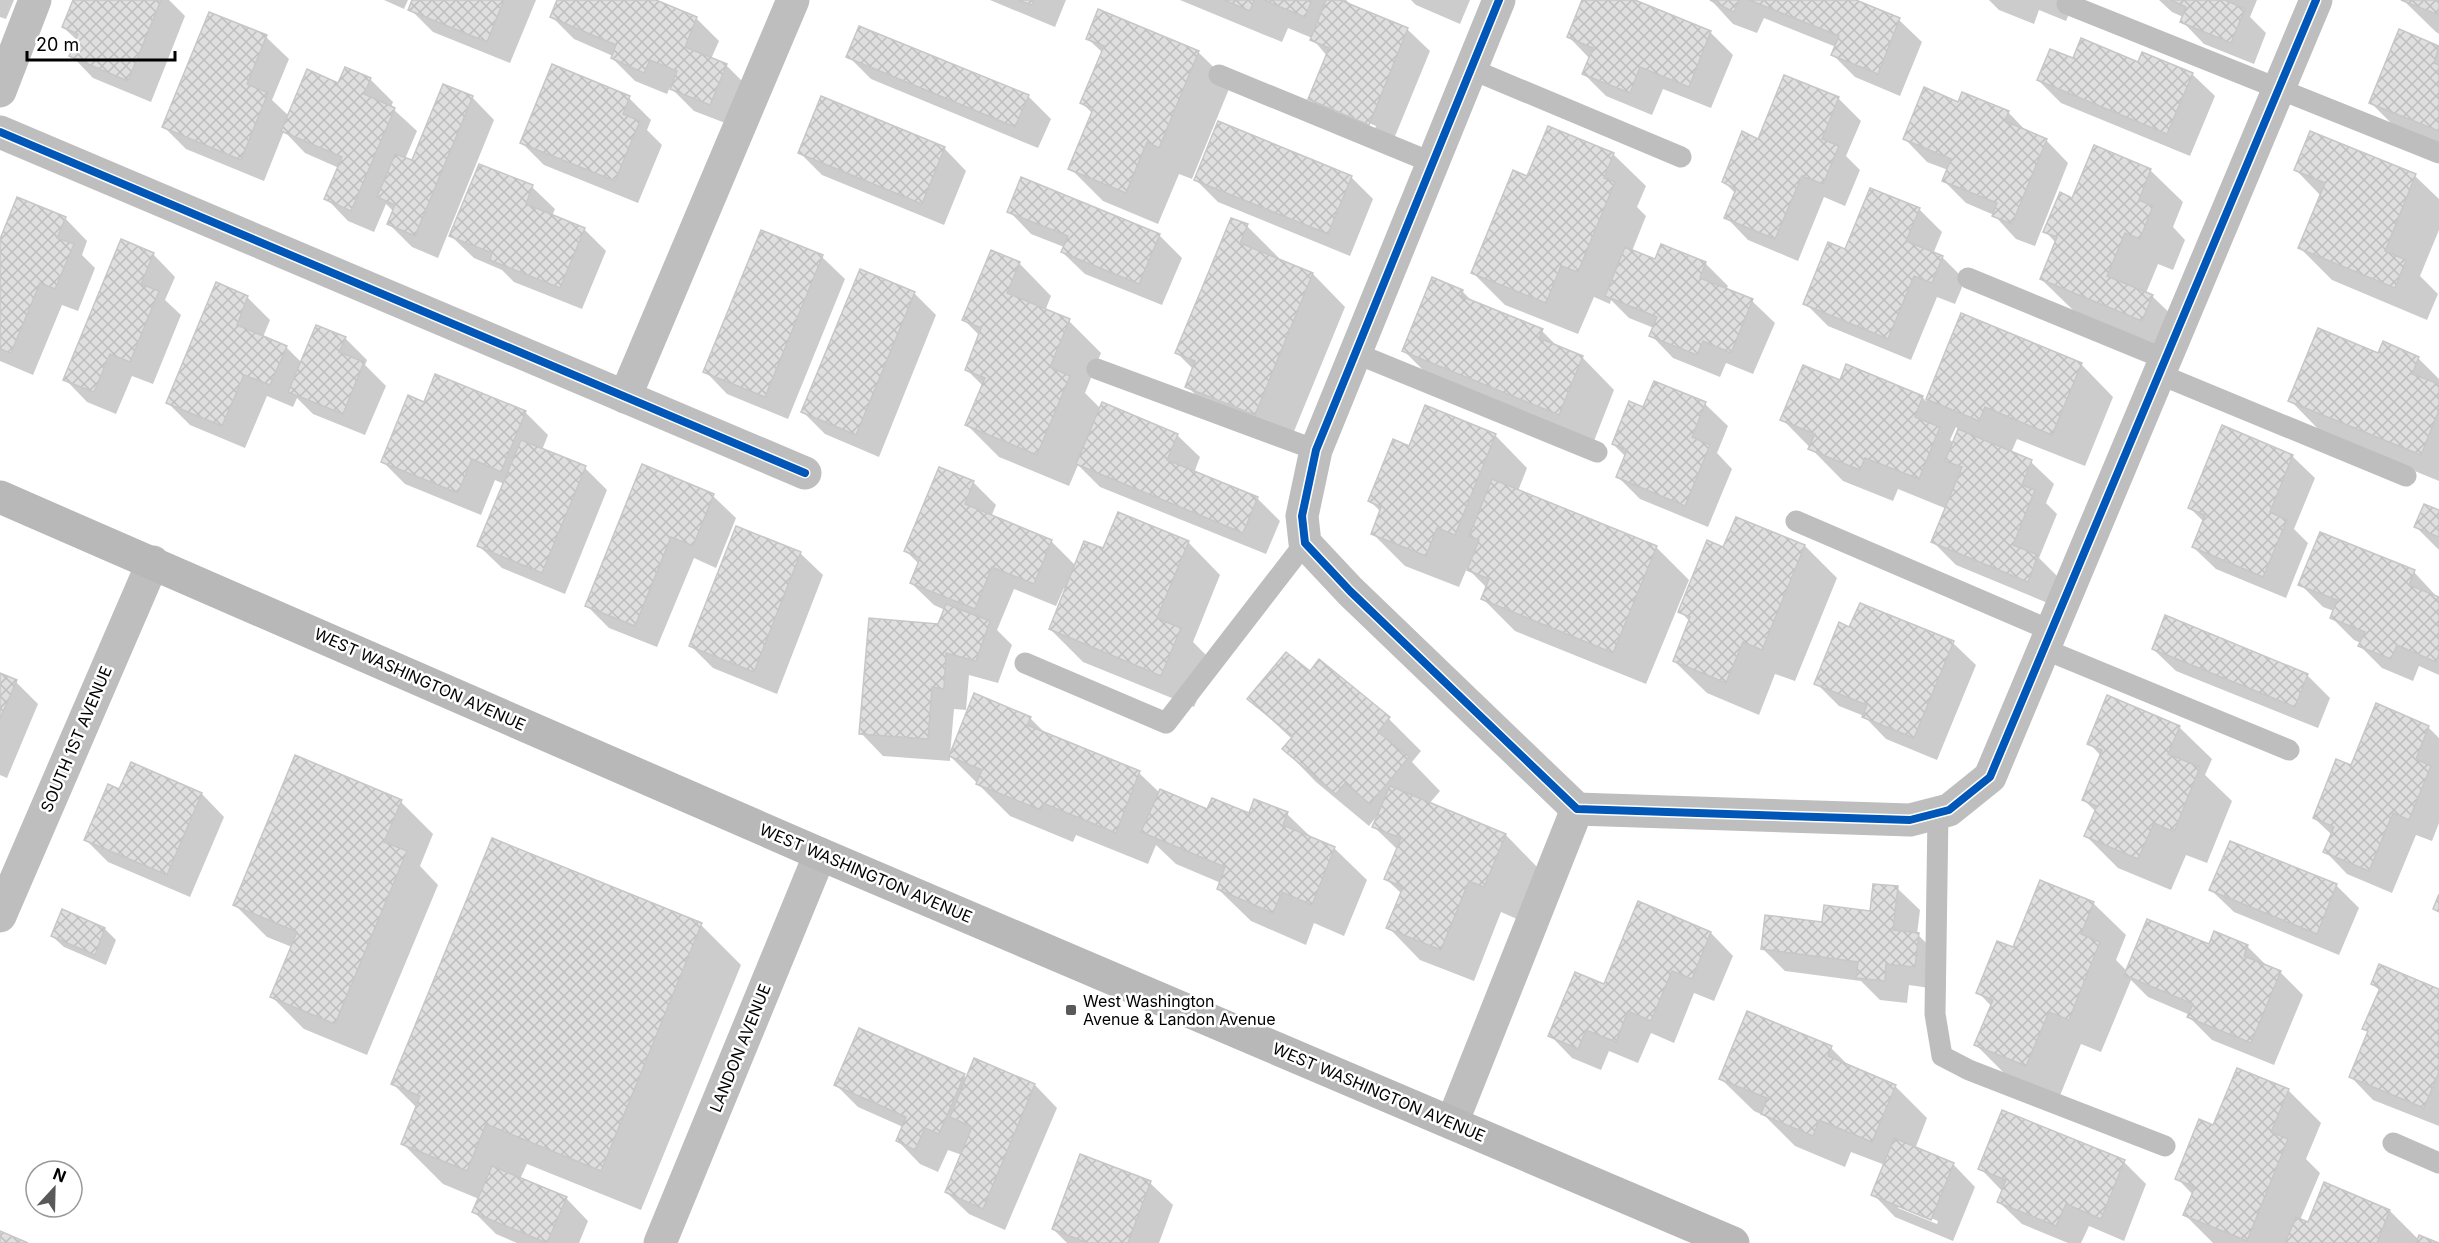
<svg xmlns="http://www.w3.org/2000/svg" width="2439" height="1243" viewBox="0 0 2439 1243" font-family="Inter,sans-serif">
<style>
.shadow{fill:#0003;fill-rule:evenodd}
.building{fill:url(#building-cross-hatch);stroke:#c7c7c7;stroke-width:1.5}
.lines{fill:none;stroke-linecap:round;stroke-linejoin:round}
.service{stroke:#bebebe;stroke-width:21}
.minor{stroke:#bebebe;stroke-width:33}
.secondary{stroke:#b8b8b8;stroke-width:33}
.cycleway-casing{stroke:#fff;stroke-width:11}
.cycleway{stroke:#0057b8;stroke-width:8}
.poi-dot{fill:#595959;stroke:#fff;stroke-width:2}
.labels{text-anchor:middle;stroke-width:5;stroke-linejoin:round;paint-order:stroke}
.street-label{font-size:16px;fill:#000;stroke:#fff}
.poi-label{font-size:16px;fill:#000;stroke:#fff;text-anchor:start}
</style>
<defs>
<pattern id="building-cross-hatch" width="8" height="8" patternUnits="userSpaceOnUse" patternTransform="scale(1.5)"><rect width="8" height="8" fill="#dfdfdf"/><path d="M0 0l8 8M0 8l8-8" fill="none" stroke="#bebebe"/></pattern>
</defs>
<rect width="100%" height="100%" fill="#fff"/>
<g class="shadow">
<polygon points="0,0 14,0 6,19 0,17"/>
<polygon points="74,0 169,0 185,16 151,102 93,78 71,55 77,40 63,27"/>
<polygon points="384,0 408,0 404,9"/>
<polygon points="414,0 536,0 510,63 433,32 410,9"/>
<polygon points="559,0 652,0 696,18 719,41 711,59 726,65 749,88 733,126 694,111 670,87 667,94 635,81 612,58 613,56 574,39 552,17"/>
<polygon points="990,0 1066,0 1055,27"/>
<path d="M1180,0H1346L1353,7L1407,29L1430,51L1391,146L1333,121L1310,99L1327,56L1312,38L1288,28L1282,42ZM1335,109L1376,126L1375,129L1335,112Z"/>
<polygon points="1411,0 1470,0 1460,24 1416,5"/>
<polygon points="1584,0 1631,0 1710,32 1733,55 1711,108 1663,89 1652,115 1606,96 1584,74 1590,59 1569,37"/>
<polygon points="1711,0 1852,0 1899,20 1922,42 1900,96 1855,77 1833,55 1836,47 1764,18 1757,33 1733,24"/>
<polygon points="1989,0 2075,0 2066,21 2039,10 2034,24 1999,10"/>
<polygon points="2159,0 2257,0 2250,17 2266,33 2254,64 2204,44 2182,21 2183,17 2172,12"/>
<polygon points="2403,0 2439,0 2439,34 2436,32"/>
<polygon points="210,14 266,37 289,59 272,100 289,116 339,85 345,69 371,80 393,102 391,107 417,131 405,159 413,162 472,97 494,120 438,258 412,247 389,224 394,212 386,204 374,232 348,221 326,198 339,168 305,153 284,131 264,181 186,149 164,127"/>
<polygon points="2400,31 2439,47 2439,144 2393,125 2370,102"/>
<polygon points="1088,39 1198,52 1231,84 1192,179 1179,174 1158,224 1103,201 1070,168 1093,114 1082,103 1103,53"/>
<polygon points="848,56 1028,96 1051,119 1038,148 871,79"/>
<polygon points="2074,60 2139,64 2192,74 2215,96 2190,156 2061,103 2038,80"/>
<polygon points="629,98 651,120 647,130 662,145 638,203 544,165 522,143"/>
<polygon points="1838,98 1861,121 1846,156 1860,170 1845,206 1824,197 1798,261 1748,240 1726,217 1736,194 1724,182 1759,141"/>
<polygon points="1959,104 2008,112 2028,133 2046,140 2068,163 2035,246 2016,239 1994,215 1966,203 1944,181 1948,170 1927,162 1905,139"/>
<polygon points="2311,132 2415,176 2439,199 2439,230 2420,276 2438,294 2427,320 2332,280 2300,248 2321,196 2296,170"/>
<polygon points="944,148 966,171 944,225 822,175 799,152"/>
<polygon points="1613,154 1646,186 1637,207 1646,216 1632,251 1656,261 1705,263 1728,286 1726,290 1752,301 1775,323 1753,374 1726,363 1720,377 1673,358 1651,335 1654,328 1629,318 1611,300 1610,304 1594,297 1578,334 1505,305 1472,272 1528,178"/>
<polygon points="2150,170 2183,202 2173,227 2185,240 2173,270 2158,264 2146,293 2152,296 2185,328 2175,352 2074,311 2041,279 2056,243 2045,231"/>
<polygon points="1351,177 1373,199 1350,256 1218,202 1196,180"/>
<polygon points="532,187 555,209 552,216 584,229 606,251 582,309 514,282 502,270 474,258 451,236"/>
<polygon points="1919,209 1942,232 1933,254 1943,258 1965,280 1955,304 1937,297 1911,360 1828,326 1805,303 1846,251"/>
<polygon points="1009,211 1159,235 1182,258 1162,305 1085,274 1062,252 1064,247 1031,234"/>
<polygon points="65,218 87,241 82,255 95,268 78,311 62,305 33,375 0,361 0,243"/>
<polygon points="1247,226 1279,258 1278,261 1313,274 1345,307 1288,446 1219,419 1187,386 1194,370 1177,353"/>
<polygon points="153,254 175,277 165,300 181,315 153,384 132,376 116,414 87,402 65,379"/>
<polygon points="822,257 845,279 788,419 727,394 705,371"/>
<polygon points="1019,263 1051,296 1045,311 1069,321 1101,353 1085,393 1101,409 1177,435 1200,457 1194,473 1257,498 1280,521 1266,554 1100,487 1078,465 1069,486 999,457 967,425 983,386 966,369 980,336 964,320"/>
<polygon points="217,284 248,298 270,320 263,337 286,347 302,363 345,338 367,360 365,365 386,386 365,435 313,414 297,398 293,407 267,396 245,448 190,425 167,402"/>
<polygon points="1462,291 1474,303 1542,331 1559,348 1582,357 1614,390 1592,446 1436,383 1403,350"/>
<polygon points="914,293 936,315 879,457 825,434 803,412"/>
<path d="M1962,315L2081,364L2113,397L2085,466L2017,439L2011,453L2031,462L2054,484L2046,503L2057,514L2039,558L2060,579L2050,604L1956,565L1933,542L1947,509L1898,489L1893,501L1843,481L1782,419L1840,382L1922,397L1926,401ZM1956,427L1959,430L1954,443L1950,440Z"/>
<polygon points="2379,355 2418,358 2439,379 2439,481 2322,433 2290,400"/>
<polygon points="436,376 526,413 548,435 542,450 585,468 607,490 565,594 502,568 479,546 504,484 495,480 481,515 405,484 383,462 425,404"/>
<polygon points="1705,404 1728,426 1717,453 1732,469 1708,527 1640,499 1618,477 1626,457 1613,444 1644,409"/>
<polygon points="1495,435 1527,468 1518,491 1656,547 1689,580 1646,684 1515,631 1482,598 1487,588 1467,568 1459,587 1405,566 1372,533 1381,512 1370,501 1409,448"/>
<polygon points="2292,456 2315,478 2294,529 2308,543 2286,598 2216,569 2193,547 2203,521 2190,508"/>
<polygon points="643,466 713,496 736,518 716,568 694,558 657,647 609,628 586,605"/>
<polygon points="973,482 996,505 991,517 1051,541 1076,566 1104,550 1188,542 1220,575 1193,642 1213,662 1194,707 1083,662 1050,629 1066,589 1064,588 1056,606 1014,589 997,630 1012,645 998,683 969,675 966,710 954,709 950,755 1030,718 1047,735 1139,773 1160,793 1208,811 1287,814 1313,839 1334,848 1367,880 1344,936 1314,923 1306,945 1251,921 1218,889 1221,883 1176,864 1156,845 1148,864 1076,835 1073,842 1010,816 950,756 950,761 883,756 861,733 939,625 945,610 934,605 911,583 919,564 906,551"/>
<polygon points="2439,512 2439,550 2416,527"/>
<polygon points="1805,546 1837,578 1795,681 1775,674 1759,715 1707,693 1674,661 1690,622 1680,611 1724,549"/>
<polygon points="800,553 823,575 777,694 713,668 691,646"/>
<polygon points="2414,572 2439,599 2439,675 2419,666 2413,681 2382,668 2360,646 2361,643 2354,640 2331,617 2334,611 2323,607 2300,584"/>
<polygon points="1850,629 1953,643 1976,665 1937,760 1886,739 1864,716 1839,706 1816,683"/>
<polygon points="2153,649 2307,675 2330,698 2318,728 2176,671"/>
<polygon points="1310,673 1389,719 1421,751 1412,762 1440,791 1429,804 1506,835 1538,868 1517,919 1501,912 1474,981 1420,960 1388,927 1402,894 1386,879 1398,850 1374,827 1379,813 1369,826 1316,782 1284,749 1292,739 1249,699"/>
<polygon points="0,675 16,682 38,704 7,778 0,775"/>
<polygon points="2179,727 2212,759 2205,775 2232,801 2207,863 2186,855 2171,890 2118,868 2086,836 2096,812 2083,799 2101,756 2089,743"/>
<polygon points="2428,727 2439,738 2439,823 2432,841 2416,835 2392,893 2347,874 2325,851 2332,835 2314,818 2351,767"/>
<polygon points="120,791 202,794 224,817 190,897 108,862 86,840"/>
<polygon points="401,802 433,834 420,866 438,885 367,1055 304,1029 272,997 292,947 267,937 234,904"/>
<polygon points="2336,885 2359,908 2339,955 2234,912 2211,890"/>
<polygon points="1897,888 1920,910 1917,934 1941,957 1937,989 1909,985 1907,1003 1880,1000 1861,981 1785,971 1763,949 1823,924 1871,912"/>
<polygon points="1639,903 1711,933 1733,956 1714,1001 1694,993 1674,1043 1651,1033 1638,1063 1609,1051 1601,1070 1572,1058 1550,1035 1605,986"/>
<polygon points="2093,903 2126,935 2116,960 2127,971 2210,946 2247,946 2268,967 2280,972 2303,995 2274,1065 2212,1040 2189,1017 2190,1015 2148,997 2131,980 2101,1052 2081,1044 2059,1098 2008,1077 1976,1045 1992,1007 1978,992 2014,949"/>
<polygon points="63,911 105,929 116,940 106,965 64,947 52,936"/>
<polygon points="701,925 741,965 641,1210 527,1164 520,1179 566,1198 588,1221 579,1243 517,1243 496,1234 474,1212 479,1199 443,1184 403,1144 417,1108 393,1084"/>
<polygon points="2373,984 2439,991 2439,1126 2373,1100 2351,1077 2369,1033 2364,1028 2380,991"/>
<path d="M1831,1048L1851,1068L1895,1086L1927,1118L1915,1149L1953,1164L1975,1187L1953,1241L1895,1217L1873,1194L1885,1165L1851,1152L1845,1167L1795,1146L1765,1116L1754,1111L1721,1079ZM1898,1204L1938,1221L1937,1224L1898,1208Z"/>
<polygon points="975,1060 1035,1085 1057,1108 1005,1230 969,1214 946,1192 962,1155 948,1150 938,1172 920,1164 898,1141 903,1127 858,1107 836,1085 964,1076 967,1079"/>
<polygon points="2288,1090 2321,1123 2306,1159 2320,1173 2300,1220 2309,1224 2325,1184 2390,1211 2419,1240 2436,1243 2213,1243 2185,1215 2193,1195 2177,1178 2214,1127"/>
<polygon points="1081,1156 1150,1183 1173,1205 1159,1243 1067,1243 1053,1229"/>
<polygon points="2124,1162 2146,1184 2124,1241 2089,1226 2081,1243 2068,1243 2022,1224 1999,1202 2002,1191 1980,1168"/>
</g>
<g class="building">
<polygon points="73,0 161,0 128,81 69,56 78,34 62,27"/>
<polygon points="412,0 504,0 487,42 408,10"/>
<polygon points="557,0 656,0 697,17 685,47 727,64 710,105 670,89 677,71 650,60 644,73 611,58 616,45 550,17"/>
<polygon points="1018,0 1034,0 1032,5"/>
<polygon points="1224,0 1254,0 1250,11"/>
<polygon points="1263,0 1312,0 1305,17"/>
<polygon points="1326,0 1340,0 1408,28 1369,125 1308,99 1329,48 1310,40"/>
<polygon points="1582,0 1635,0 1711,31 1689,87 1640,67 1630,93 1582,74 1593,48 1567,37"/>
<polygon points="1710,0 1739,0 1734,12"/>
<polygon points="1749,0 1856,0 1900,18 1878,74 1831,55 1839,36"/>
<polygon points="2171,0 2225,0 2245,9 2231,43 2180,22 2186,7"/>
<polygon points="2401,0 2439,0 2439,15"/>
<polygon points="1098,9 1199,51 1159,148 1147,142 1126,193 1068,169 1093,109 1080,103 1104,46 1086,39"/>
<polygon points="209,12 267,35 247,84 268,93 241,160 162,127"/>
<polygon points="859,26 1029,95 1015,127 846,57"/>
<polygon points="2399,29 2439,46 2434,63 2439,65 2439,131 2369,103"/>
<polygon points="2081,38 2138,62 2142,52 2193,73 2167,134 2037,80 2050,49 2073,58"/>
<polygon points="552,64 630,96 623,114 640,121 615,181 520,143"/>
<polygon points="345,67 371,78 364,94 395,108 351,211 324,199 342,157 281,131 307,69 338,83"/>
<polygon points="1784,75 1839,97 1822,139 1839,146 1823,184 1802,176 1775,239 1724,218 1736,189 1722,182 1742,131 1758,139"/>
<polygon points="443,84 473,96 415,236 387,224 395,205 377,197 395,154 412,160"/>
<polygon points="1924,87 1958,102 1962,92 2009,111 2005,121 2047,139 2012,224 1992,216 1997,203 1942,181 1951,159 1903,139"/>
<polygon points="821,96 945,147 922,204 798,153"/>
<polygon points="1218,121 1352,176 1328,234 1194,180"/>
<polygon points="1548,126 1614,153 1604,178 1615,182 1578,272 1561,266 1546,303 1471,273 1513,170 1527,176"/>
<polygon points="2310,131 2416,174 2385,251 2406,260 2395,288 2298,248 2325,183 2294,170"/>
<polygon points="2094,145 2151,169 2139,200 2153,206 2140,239 2125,233 2107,276 2153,295 2142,321 2040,279 2057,237 2043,232 2060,192 2072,198"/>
<polygon points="479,164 533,185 526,204 585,228 560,288 490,260 492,253 449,236"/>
<polygon points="1021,177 1160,234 1139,284 1061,252 1068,236 1007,212"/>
<polygon points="1870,188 1920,208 1906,241 1943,256 1932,283 1914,276 1888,339 1803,304 1828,242 1845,249"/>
<polygon points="17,197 66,217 57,238 74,244 55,289 40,283 11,353 0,349 0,239"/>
<polygon points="1231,218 1248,224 1240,243 1313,273 1255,415 1185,387 1195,361 1175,353"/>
<polygon points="761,230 823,255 765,397 703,372"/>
<polygon points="121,239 154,253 141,284 159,291 130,362 110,354 94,392 63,380"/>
<polygon points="1661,244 1706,262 1700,278 1753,299 1731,353 1703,341 1697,355 1649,336 1657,317 1605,296 1625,247 1655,259"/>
<polygon points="991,250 1020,262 1007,293 1070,319 1050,367 1070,376 1037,455 965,425 985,378 965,370 981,328 962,320"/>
<polygon points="860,269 915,292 856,435 801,412"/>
<polygon points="1432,277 1463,290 1461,296 1543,329 1539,338 1583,356 1559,415 1402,351"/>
<polygon points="216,282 248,296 237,325 287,346 270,385 244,375 222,426 166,403"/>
<polygon points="1961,313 2082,363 2052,435 1985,407 1979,421 1926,399"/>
<polygon points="316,325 346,337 339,352 364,362 343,414 288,392"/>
<polygon points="2318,328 2378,353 2383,341 2419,357 2412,374 2439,384 2439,410 2421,455 2288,401"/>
<polygon points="1846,364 1923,396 1915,417 1940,427 1919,479 1865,458 1860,470 1808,449 1815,434 1780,420 1803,365 1840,380"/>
<polygon points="435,374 526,411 501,472 472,459 458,493 381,462 408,395 424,402"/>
<polygon points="1654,381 1706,402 1692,437 1710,445 1685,506 1616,477 1627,450 1612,444 1629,401 1643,407"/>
<polygon points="1102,402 1178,434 1167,460 1258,497 1243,533 1076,464"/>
<polygon points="1425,405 1496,434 1455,535 1437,528 1426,556 1371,534 1381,507 1368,501 1393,439 1409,446"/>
<polygon points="2222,425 2293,455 2270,512 2287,520 2263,577 2192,547 2205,515 2188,508"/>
<polygon points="1958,429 2032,460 2022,485 2035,490 2013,545 2038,555 2028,582 1931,542 1962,467 1945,461"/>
<polygon points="521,440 586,466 542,573 477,546"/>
<polygon points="642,464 714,494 693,546 671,537 635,626 585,606"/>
<polygon points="939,467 974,481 965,504 1052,540 1034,584 992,567 975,609 910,583 920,558 904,551"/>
<polygon points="1492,479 1657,546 1613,653 1481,599 1489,579 1467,570 1479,540 1469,536"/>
<polygon points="2424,504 2439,510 2439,537 2414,527"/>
<polygon points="1118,512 1189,541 1157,618 1181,628 1161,676 1049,629 1084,541 1103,548"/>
<polygon points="1736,517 1805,545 1762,650 1743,642 1726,683 1673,661 1690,617 1678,612 1707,540 1723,547"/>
<polygon points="736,526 801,552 754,672 689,646"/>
<polygon points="2320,532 2415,570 2409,585 2439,597 2439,654 2436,662 2397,645 2391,659 2358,646 2365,632 2330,618 2337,600 2298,585"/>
<polygon points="1860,603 1954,641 1914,738 1862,717 1867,705 1814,684 1839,622 1849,627"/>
<polygon points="946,604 990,621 976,661 946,653 944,689 932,687 928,739 859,734 869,618 938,624"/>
<polygon points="2165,615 2308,674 2295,707 2152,649"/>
<polygon points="1286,652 1310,671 1319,659 1390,717 1378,732 1409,757 1370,804 1345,783 1336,794 1282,749 1293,736 1247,699"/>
<polygon points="0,673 17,680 0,719"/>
<polygon points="974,693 1031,717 1027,725 1140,771 1116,833 1043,803 1041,810 976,784 982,770 949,756"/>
<polygon points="2107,695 2180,726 2168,754 2200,767 2174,832 2154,823 2138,859 2084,836 2097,806 2082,800 2102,750 2087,744"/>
<polygon points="2376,703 2429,726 2416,759 2431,766 2409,820 2393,813 2369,871 2323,852 2334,827 2313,818 2336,759 2351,765"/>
<polygon points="295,755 402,800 384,842 407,851 335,1024 270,997 297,932 233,905"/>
<polygon points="131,762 202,793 167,875 84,840 108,784 119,789"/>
<polygon points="1390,786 1506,834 1484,887 1469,881 1441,950 1386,928 1403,887 1384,879 1401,838 1372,827"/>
<polygon points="1160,789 1207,809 1212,798 1249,813 1254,799 1288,812 1283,825 1335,847 1312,905 1282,892 1273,913 1217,889 1225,867 1141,832"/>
<polygon points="492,838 702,923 601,1171 486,1124 467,1171 401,1144 420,1096 391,1084"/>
<polygon points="2230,841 2337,884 2317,934 2209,890"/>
<polygon points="2040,880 2094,902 2081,934 2100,942 2069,1020 2049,1012 2026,1066 1974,1045 1993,1000 1976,993 1997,941 2013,947"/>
<polygon points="1873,884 1898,886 1893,930 1919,933 1915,967 1886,964 1885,981 1856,978 1858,962 1761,949 1765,915 1822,922 1824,905 1870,911"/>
<polygon points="2439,894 2439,912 2433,909"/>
<polygon points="1638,901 1711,932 1692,979 1672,971 1651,1021 1628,1011 1616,1042 1586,1030 1578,1049 1548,1036 1575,972 1604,984"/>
<polygon points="62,909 105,928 95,955 51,936"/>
<polygon points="2147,919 2209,944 2214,931 2248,945 2244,956 2281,971 2251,1043 2187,1017 2193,1004 2124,975"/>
<polygon points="2379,964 2439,989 2439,1072 2424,1108 2349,1077 2368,1031 2362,1029 2380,988 2371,984"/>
<polygon points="1747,1011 1832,1046 1828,1056 1896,1085 1872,1142 1819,1120 1813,1136 1761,1114 1767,1098 1719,1079"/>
<polygon points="859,1028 965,1074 939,1134 925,1128 915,1150 896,1141 906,1117 834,1085"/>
<polygon points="974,1058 1035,1084 983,1209 945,1192 972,1127 950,1117"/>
<polygon points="2237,1068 2289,1089 2271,1132 2288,1139 2247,1241 2183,1215 2195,1187 2175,1179 2199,1119 2213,1125"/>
<polygon points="2002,1110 2125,1160 2101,1219 2066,1204 2056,1226 1997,1202 2006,1180 1978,1169"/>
<polygon points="1894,1138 1954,1163 1931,1220 1871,1195"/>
<polygon points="1080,1154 1151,1181 1128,1243 1088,1243 1052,1229"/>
<polygon points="492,1166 567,1197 547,1243 472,1212"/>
<polygon points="2324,1182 2390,1210 2377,1243 2285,1243 2296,1217 2308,1222"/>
<polygon points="0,1231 28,1243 0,1243"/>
<polygon points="2419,1235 2439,1243 2416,1243"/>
</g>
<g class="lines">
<g class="service">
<polyline points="2067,4 2439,153"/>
<polyline points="1471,69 1681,157"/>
<polyline points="1219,75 1433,163"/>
<polyline points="1968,278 2165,359"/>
<polyline points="1355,353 1597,452"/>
<polyline points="1097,369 1316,450"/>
<polyline points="2159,374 2406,476"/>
<polyline points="1796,521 2052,631"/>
<polyline points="2044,649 2289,750"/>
<polyline points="1025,663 1166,723 1305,543"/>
<polyline points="1938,813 1935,1014 1942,1056 1969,1070 2165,1146"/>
<polyline points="2393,1143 2439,1163"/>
</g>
<g class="minor">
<polyline points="1499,0 1316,450 1302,516 1305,543 1350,591 1577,809 1910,820 1949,810 1990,777 2316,0"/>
<polyline points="0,91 35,0"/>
<polyline points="0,132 805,473"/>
<polyline points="625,397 793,0"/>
<polyline points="0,916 153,562"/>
<polyline points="1452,1123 1577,809"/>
<polyline points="660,1243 820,854"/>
</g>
<polyline class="secondary" points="0,497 820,854 1733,1243"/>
<defs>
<g id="cycleway">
<polyline points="1499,0 1316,450 1302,516 1305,543 1350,591 1577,809 1910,820 1949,810 1990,777 2316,0"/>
<polyline points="0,132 805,473"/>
</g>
</defs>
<use href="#cycleway" class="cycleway-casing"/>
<use href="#cycleway" class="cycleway"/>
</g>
<rect class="poi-dot" x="1065" y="1004" width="12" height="12" rx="3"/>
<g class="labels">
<g class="street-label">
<text transform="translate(420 679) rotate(24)" y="6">WEST WASHINGTON AVENUE</text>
<text transform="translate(76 739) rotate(-67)" y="6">SOUTH 1ST AVENUE</text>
<text transform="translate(866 873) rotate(23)" y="6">WEST WASHINGTON AVENUE</text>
<text transform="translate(740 1048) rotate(-68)" y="6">LANDON AVENUE</text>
<text transform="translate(1379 1092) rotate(23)" y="6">WEST WASHINGTON AVENUE</text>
</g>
<g class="poi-label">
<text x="1083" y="1007">West Washington<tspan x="1083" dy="18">Avenue &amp; Landon Avenue</tspan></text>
</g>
</g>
<g transform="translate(54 1189) rotate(22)"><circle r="28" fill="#ffffff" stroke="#999999" stroke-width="1.5"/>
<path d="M0-4.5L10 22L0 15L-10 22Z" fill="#595959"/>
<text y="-9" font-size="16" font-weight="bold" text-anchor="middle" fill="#000000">N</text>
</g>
<path d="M27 51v9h148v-9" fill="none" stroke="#000000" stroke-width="3"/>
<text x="36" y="51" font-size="18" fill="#000000" stroke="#ffffff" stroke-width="4.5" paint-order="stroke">20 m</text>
</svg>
